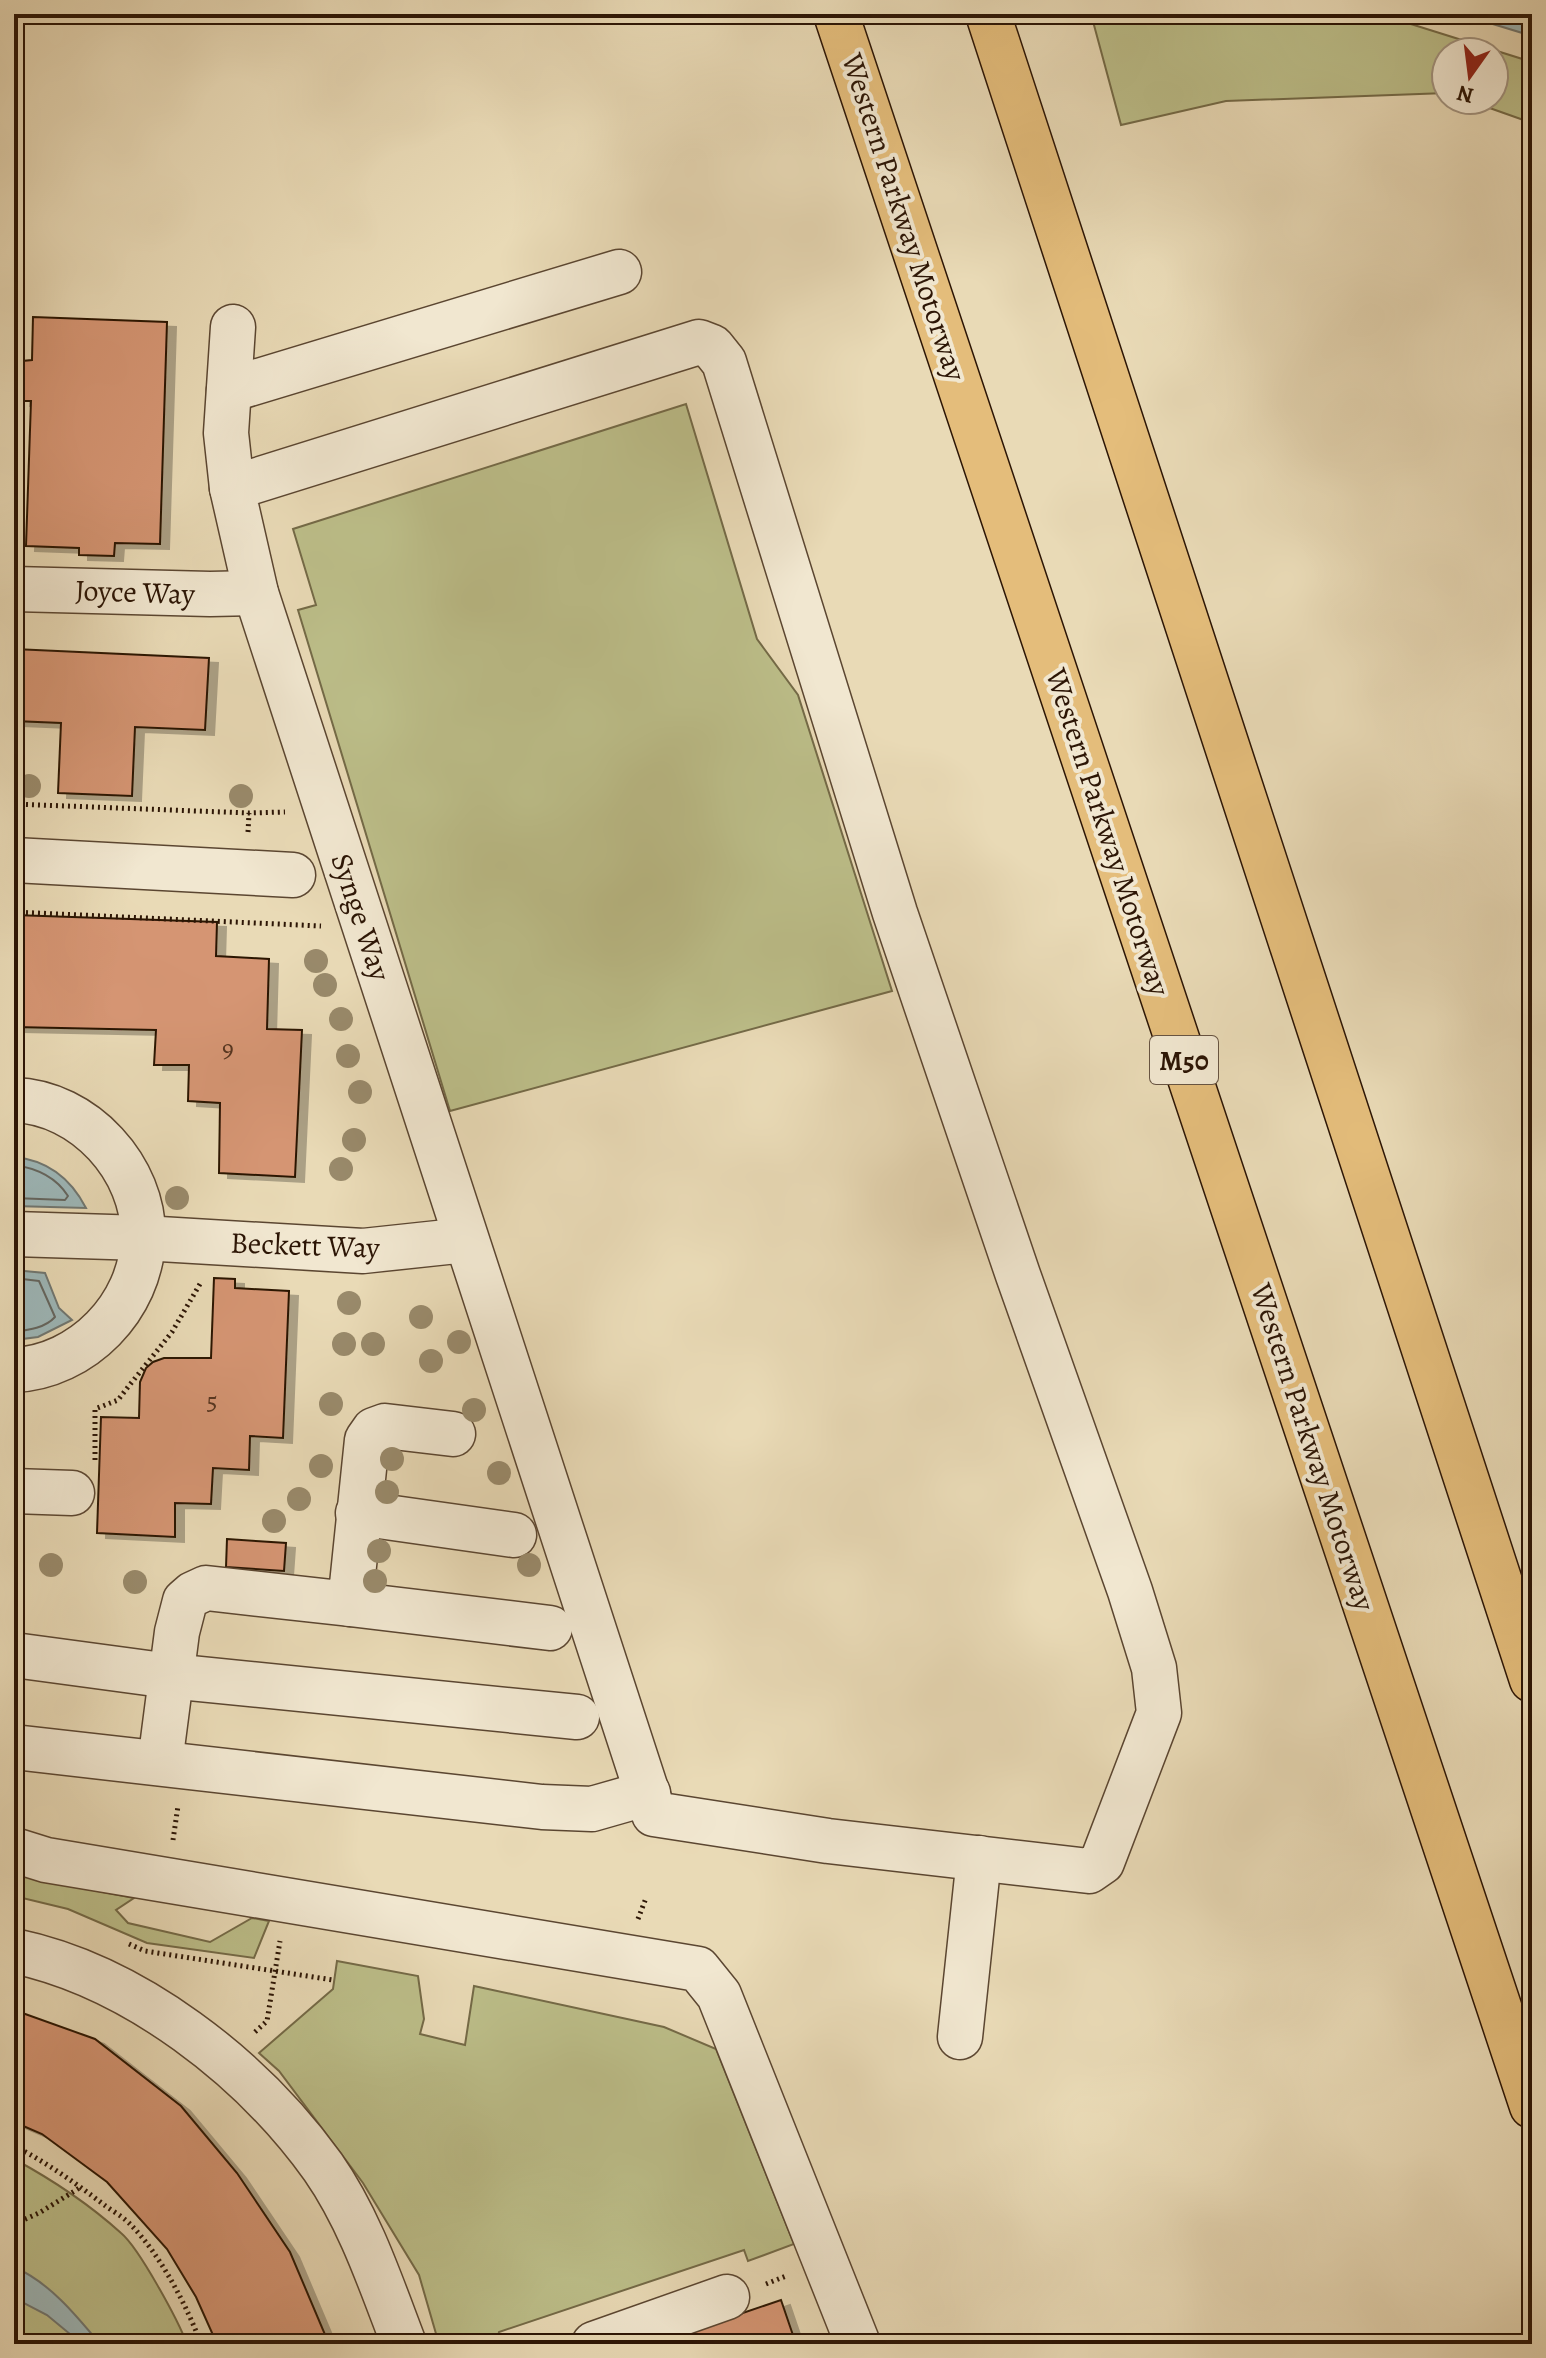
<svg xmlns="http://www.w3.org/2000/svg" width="1546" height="2358" viewBox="0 0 1546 2358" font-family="Alegreya,serif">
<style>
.green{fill:#bcbe89;stroke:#746a47;stroke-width:2}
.water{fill:#9db8ba;stroke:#707772;stroke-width:2}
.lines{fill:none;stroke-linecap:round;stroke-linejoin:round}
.shore{stroke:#646660;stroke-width:2}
.building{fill:#d59573;stroke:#2c1505;stroke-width:2;filter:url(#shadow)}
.minor-casing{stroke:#5b4631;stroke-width:47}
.highway-casing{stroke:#2c1505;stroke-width:47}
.path{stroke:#2c1505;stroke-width:5;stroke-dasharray:2 4;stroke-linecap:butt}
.minor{stroke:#f1e7d0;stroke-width:44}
.highway{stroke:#e4bd7b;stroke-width:44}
.tree{fill:#998a6b}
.labels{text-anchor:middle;stroke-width:8;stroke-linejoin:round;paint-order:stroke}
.number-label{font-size:26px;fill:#563520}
.shield{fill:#f1e7d0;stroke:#675442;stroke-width:2}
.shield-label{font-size:28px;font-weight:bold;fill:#2c1505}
.street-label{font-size:30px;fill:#2c1505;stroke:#f1e7d0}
</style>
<defs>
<filter id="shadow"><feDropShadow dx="9" dy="5" stdDeviation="0" flood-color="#0004"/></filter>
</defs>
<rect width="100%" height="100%" fill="#e9dab6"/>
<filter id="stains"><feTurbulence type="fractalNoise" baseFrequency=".0025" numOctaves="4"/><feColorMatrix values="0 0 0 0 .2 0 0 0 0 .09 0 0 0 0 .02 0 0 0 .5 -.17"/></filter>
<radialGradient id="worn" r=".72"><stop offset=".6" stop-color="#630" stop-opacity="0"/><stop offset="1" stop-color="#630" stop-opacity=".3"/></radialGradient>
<g class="green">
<polygon points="1091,14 1379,14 1532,62 1532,123 1467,100 1494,100 1494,52 1446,52 1446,93 1226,101 1121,125"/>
<polygon points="686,404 757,639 798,695 892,991 450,1111 298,610 316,605 293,529"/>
<polygon points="14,1868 67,1885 134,1898 116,1910 128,1923 210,1942 252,1918 269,1921 254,1958 147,1943 68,1909 14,1896"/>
<polygon points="337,1961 418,1976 424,2019 420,2034 465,2045 474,1986 664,2027 716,2049 794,2244 748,2261 744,2250 499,2332 496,2344 439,2344 419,2275 363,2183 279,2071 259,2053 333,1989"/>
<path d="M14,2159C51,2179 90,2205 121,2233C139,2248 178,2320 187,2344H14Z"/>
</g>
<g class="water">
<polygon points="1460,14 1532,14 1532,36"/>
<path d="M14,1157C47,1160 71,1179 86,1208L14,1206Z"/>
<polygon points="14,1270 45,1273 59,1308 72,1320 38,1337 14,1340"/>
<path d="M14,2267C49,2282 76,2315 100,2344H82L47,2315L14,2298Z"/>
</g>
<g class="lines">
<g class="shore">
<path d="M14,1165C36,1168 56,1177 68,1196L65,1200L14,1198"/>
<path d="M14,1278L39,1281L55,1317C45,1328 29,1330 14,1332"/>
</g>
</g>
<g class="building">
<polygon points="33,317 167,322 160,544 115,543 114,556 79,555 79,548 26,546 31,401 21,401 22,361 32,360"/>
<polygon points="14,649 209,658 205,730 135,727 132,796 58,793 61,723 14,721"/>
<polygon points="1532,798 1532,827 1523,801"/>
<polygon points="14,915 217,922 216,956 269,959 267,1029 302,1030 295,1177 219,1173 220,1103 188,1101 189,1065 154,1065 156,1030 14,1027"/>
<polygon points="214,1278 235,1279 235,1288 289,1291 283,1438 250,1436 249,1470 213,1468 211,1504 175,1503 175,1537 97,1533 101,1417 139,1418 140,1382 146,1368 153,1362 164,1358 211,1358"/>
<polygon points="227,1539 286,1543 284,1571 226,1567"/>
<polygon points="14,2010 95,2039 181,2106 237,2173 290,2252 329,2344 217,2344 196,2297 167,2249 107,2182 42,2134 14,2122"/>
<polygon points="781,2300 796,2344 655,2344 734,2316"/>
</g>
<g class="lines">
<defs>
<g id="minor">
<polygon points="699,342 712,347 724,362 895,913 1018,1275 1130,1591 1154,1668 1159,1713 1102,1862 1089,1871 828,1841 654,1814 256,593 232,488"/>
<polyline points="229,390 619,272"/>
<polyline points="232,488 226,433 233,327"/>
<polyline points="14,589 210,594 256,593"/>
<polyline points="14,860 293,875"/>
<path d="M14,1100C84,1102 145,1169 143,1238C141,1307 82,1367 14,1370"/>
<polyline points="14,1234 143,1238 363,1251 466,1240"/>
<polyline points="14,1491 72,1493"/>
<polyline points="358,1513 514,1535"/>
<polyline points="350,1604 550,1628"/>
<polyline points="14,1655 170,1676 577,1717"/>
<polyline points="14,1747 542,1807 592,1809 648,1793"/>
<polyline points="160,1763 177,1632 185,1601 193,1594 206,1588 350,1604 367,1440 374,1430 385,1426 453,1434"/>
<polyline points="14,1850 46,1860 698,1969 719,1995 858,2344"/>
<path d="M14,1951C134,1976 252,2068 323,2167C360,2220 381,2284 404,2344"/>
<polyline points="960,2037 979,1858"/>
<polyline points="594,2344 727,2297"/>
</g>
<g id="highway">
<polyline points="836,14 1532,2106"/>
<polyline points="988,14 1532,1680"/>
</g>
</defs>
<use href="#minor" class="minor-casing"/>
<use href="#highway" class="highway-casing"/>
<g class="path">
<polyline points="14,804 249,813 285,812"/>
<polyline points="248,832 249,813"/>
<polyline points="14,912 321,926"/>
<polyline points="95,1460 95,1409 118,1400 128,1387 172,1332 200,1284"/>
<polyline points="173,1840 178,1806"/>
<polyline points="638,1919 646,1898"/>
<polyline points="129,1944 145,1951 333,1980"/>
<polyline points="255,2032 267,2021 280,1941"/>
<path d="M14,2146C46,2162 74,2182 103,2204C112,2211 124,2217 132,2226C161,2256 187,2306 201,2344"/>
<polyline points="14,2224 39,2213 81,2187"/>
<polyline points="766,2284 786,2276"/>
</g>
<use href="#minor" class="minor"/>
<use href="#highway" class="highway"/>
</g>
<g class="tree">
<circle cx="29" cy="786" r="12"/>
<circle cx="241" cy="796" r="12"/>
<circle cx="316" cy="961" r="12"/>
<circle cx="325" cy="985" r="12"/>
<circle cx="341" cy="1019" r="12"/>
<circle cx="348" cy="1056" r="12"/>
<circle cx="360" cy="1092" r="12"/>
<circle cx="354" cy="1140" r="12"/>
<circle cx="341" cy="1169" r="12"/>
<circle cx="177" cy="1198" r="12"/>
<circle cx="349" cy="1303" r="12"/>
<circle cx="421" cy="1317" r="12"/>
<circle cx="459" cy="1342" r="12"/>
<circle cx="344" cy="1344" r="12"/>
<circle cx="373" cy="1344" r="12"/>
<circle cx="431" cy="1361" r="12"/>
<circle cx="331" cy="1404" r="12"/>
<circle cx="474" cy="1410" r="12"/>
<circle cx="392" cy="1459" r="12"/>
<circle cx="321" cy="1466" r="12"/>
<circle cx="499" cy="1473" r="12"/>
<circle cx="387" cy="1492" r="12"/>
<circle cx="299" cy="1499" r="12"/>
<circle cx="274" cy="1521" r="12"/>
<circle cx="379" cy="1551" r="12"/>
<circle cx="51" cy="1565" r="12"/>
<circle cx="529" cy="1565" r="12"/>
<circle cx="375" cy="1581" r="12"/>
<circle cx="135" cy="1582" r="12"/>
</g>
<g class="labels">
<g class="number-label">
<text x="228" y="1057">9</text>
<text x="212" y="1409">5</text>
</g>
<rect class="shield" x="1150" y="1036" width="68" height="48" rx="6"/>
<g class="shield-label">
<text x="1184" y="1070">M50</text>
</g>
<g class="street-label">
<text transform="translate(904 217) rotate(72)" y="10">Western Parkway Motorway</text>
<text transform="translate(135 592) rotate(2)" y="10">Joyce Way</text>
<text transform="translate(1108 832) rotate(72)" y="10">Western Parkway Motorway</text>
<text transform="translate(361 917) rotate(72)" y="10">Synge Way</text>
<text transform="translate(305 1245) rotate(2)" y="10">Beckett Way</text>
<text transform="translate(1313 1447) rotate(72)" y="10">Western Parkway Motorway</text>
</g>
</g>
<rect width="1546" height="2358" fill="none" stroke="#e9dab6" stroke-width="48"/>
<rect x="16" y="16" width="1514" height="2326" fill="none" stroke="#2c1505" stroke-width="4"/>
<rect x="24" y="24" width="1498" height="2310" fill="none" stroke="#2c1505" stroke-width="2"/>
<g transform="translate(1470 76) rotate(194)"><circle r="38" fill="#f1e7d0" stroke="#a2937f" stroke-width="2"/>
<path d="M0-6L14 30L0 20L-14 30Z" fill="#8f2418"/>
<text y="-12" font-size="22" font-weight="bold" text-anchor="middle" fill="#2c1505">N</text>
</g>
<rect width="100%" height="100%" filter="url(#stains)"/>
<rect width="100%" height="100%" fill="url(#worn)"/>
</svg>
